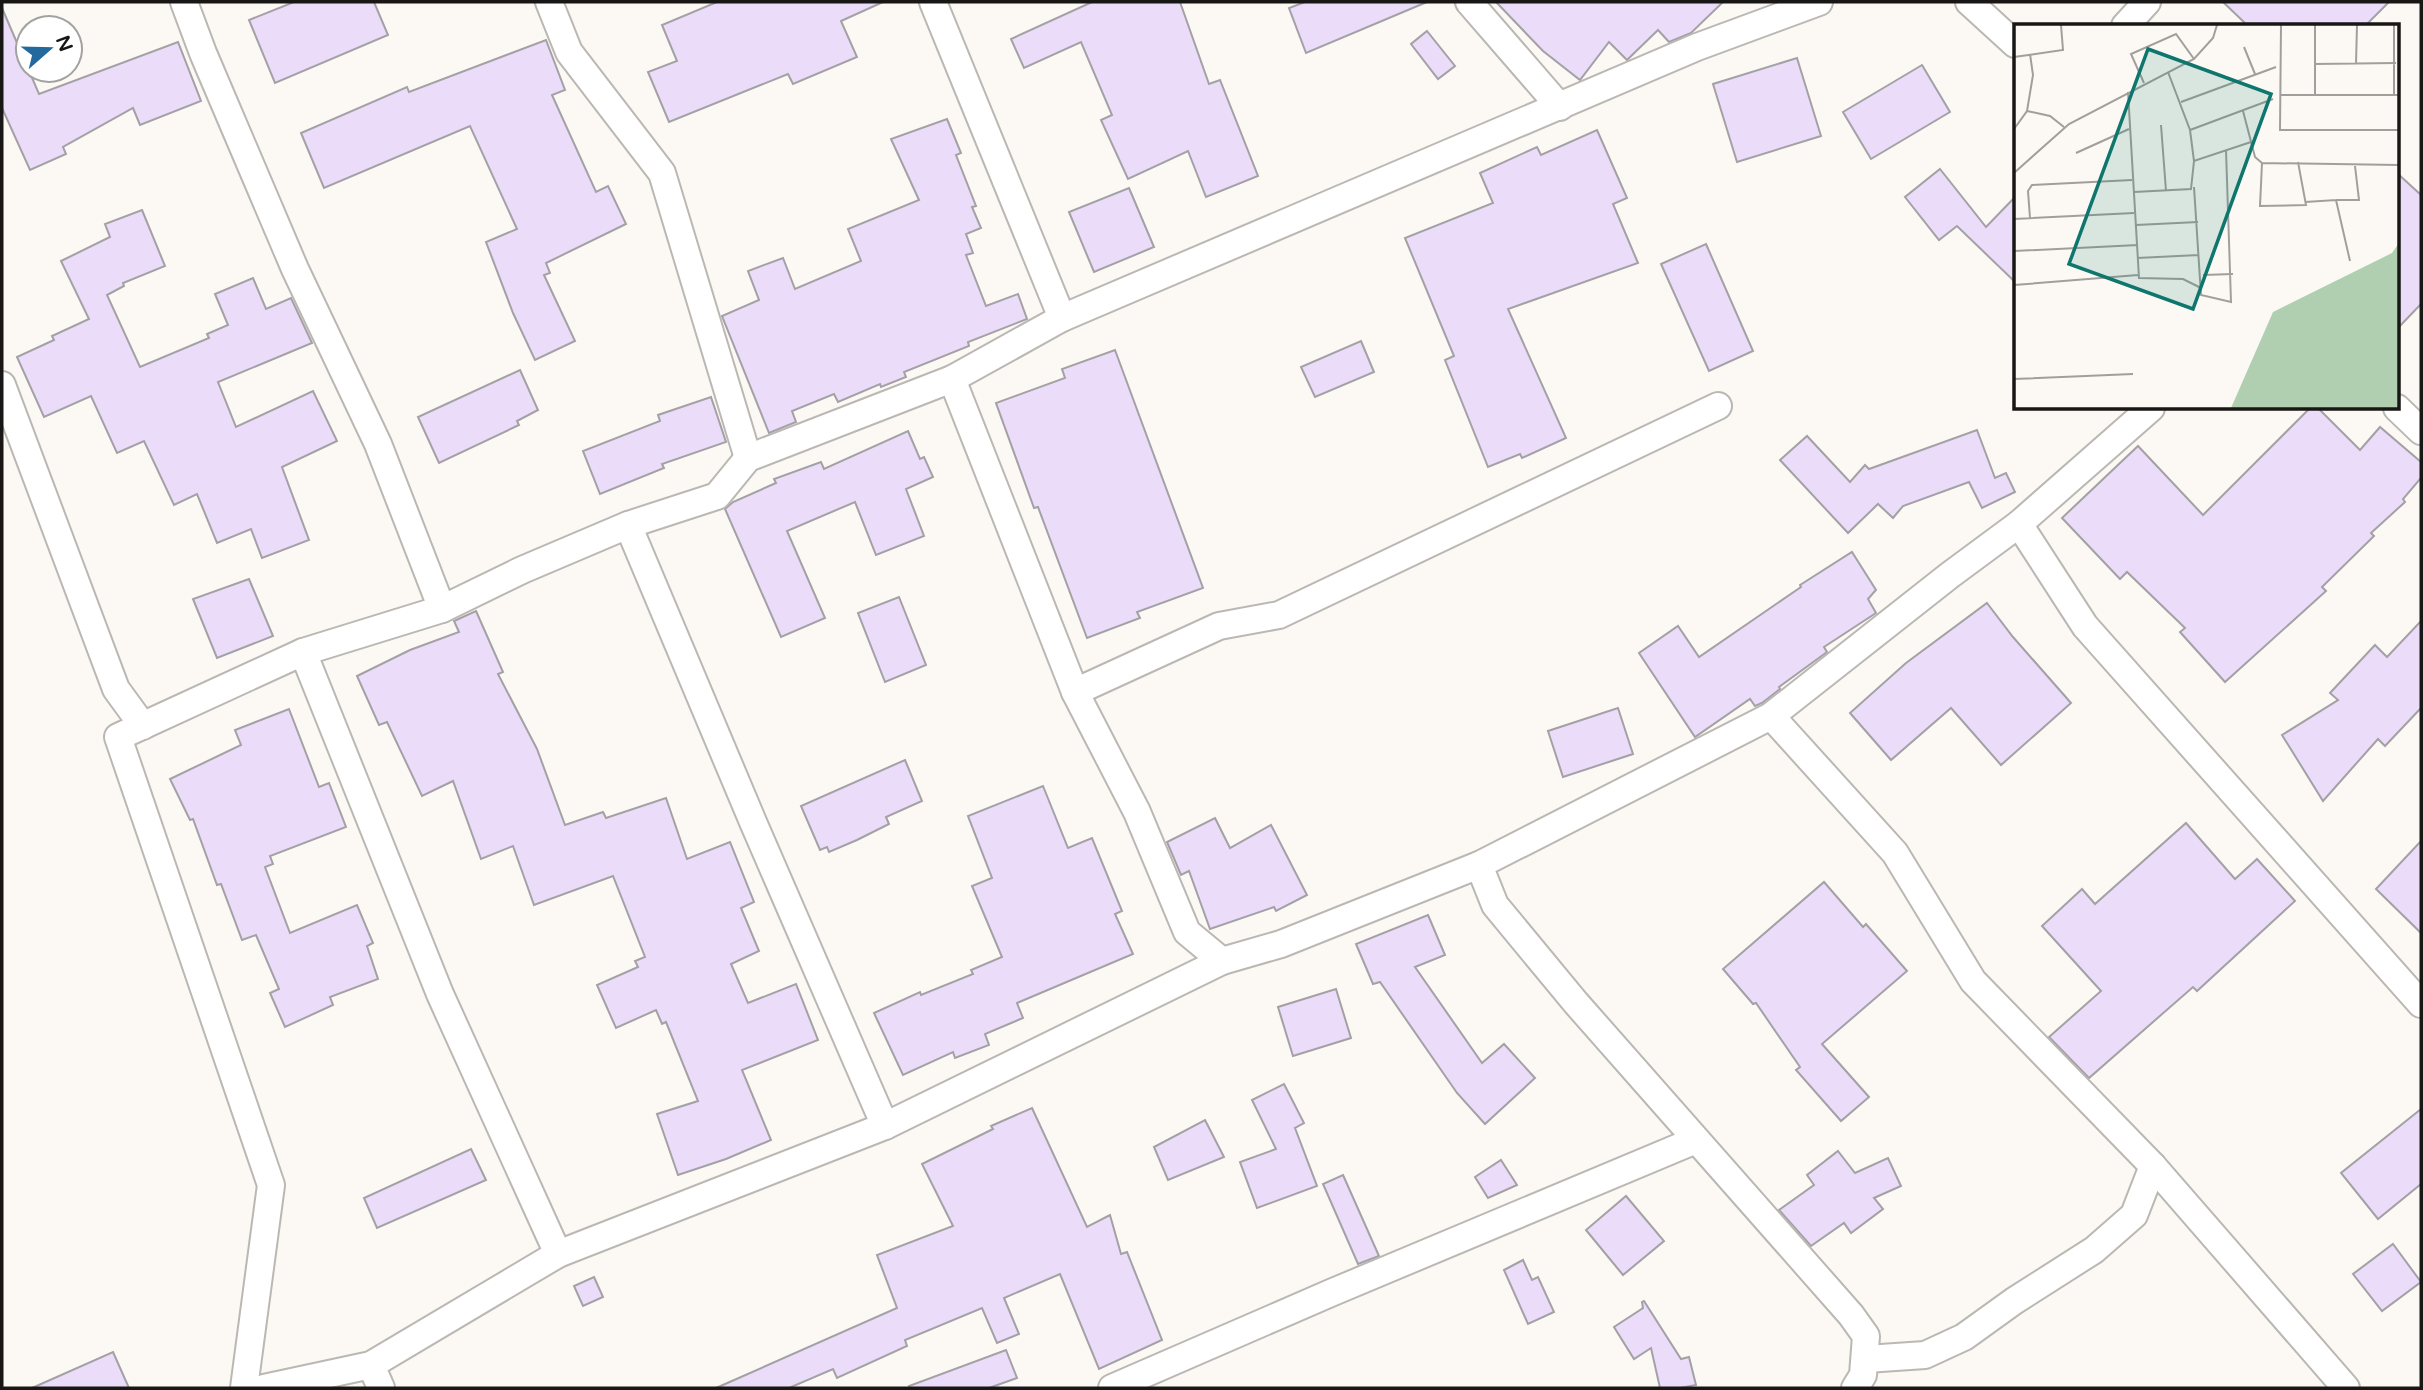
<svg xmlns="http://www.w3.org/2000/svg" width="2423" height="1390" viewBox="0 0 2423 1390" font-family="'Varela Round',sans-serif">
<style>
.building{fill:#ebdcfa;stroke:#a3a1a5;stroke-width:2}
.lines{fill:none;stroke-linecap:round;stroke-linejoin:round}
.minor-casing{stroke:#bbb8b4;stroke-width:30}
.minor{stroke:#fff;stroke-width:26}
.inset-road{fill:none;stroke:#a19f9b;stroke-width:2}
.view{fill:#0f766e;fill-opacity:0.15;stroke:#0f766e;stroke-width:3.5}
.inset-edge{fill:none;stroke:#181715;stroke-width:3.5}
</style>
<rect width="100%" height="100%" fill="#fcf9f4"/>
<g class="building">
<polygon points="294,2 374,2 388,35 275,83 249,20"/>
<polygon points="717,2 883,2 841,21 857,57 793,84 788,74 669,122 648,72 677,61 662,25"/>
<polygon points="1092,2 1180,2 1209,84 1220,80 1258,176 1206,197 1188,151 1128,179 1101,120 1112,115 1081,42 1024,68 1011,39"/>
<polygon points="1305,2 1427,2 1306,53 1289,8"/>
<polygon points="1496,2 1723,2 1691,33 1669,42 1658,30 1627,60 1609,42 1580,80 1543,51"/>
<polygon points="2223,2 2389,2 2365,26 2248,26"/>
<polygon points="2,8 39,94 178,42 201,101 140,125 133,108 63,147 66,154 30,170 2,108"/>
<polygon points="1427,31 1455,66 1438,79 1411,44"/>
<polygon points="546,40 565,90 552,95 596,192 608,186 626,224 546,263 550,273 544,275 575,341 535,360 513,313 486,242 517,229 470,126 324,188 301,133 407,87 409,92"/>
<polygon points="1797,58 1821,136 1737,162 1713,84"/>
<polygon points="1922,65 1950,112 1871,159 1843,112"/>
<polygon points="947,119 961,153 956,155 976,206 972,207 981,228 966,234 973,253 966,255 986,306 1018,294 1027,319 968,342 969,346 904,372 906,377 881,387 880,384 838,402 834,394 792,411 796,422 769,433 722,316 759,300 748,271 783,258 795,289 861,261 848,229 919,200 891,139"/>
<polygon points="1597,130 1627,198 1613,204 1638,263 1508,309 1566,438 1522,458 1520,454 1488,467 1445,360 1454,356 1405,238 1493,203 1480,173 1537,147 1541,155"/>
<polygon points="1940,169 1986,227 2015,197 2015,282 1957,226 1939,240 1905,197"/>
<polygon points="2397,173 2421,195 2421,304 2397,329"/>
<polygon points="1129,188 1154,247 1094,272 1069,212"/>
<polygon points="142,210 165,266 123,283 124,286 107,295 140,367 209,338 207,334 228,325 215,294 253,278 266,309 291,298 312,343 218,382 236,427 313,391 337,441 282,467 309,540 262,558 251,529 217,543 197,494 174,505 144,441 117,453 91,396 44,417 17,357 54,340 52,336 89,319 61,261 110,237 105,224"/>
<polygon points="1706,244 1753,351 1709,371 1661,264"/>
<polygon points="1361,341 1374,372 1315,397 1301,367"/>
<polygon points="1115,350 1203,588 1137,612 1140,618 1087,638 1038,507 1034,508 996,403 1065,378 1062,369"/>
<polygon points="520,370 538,410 517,421 519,425 439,463 418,417"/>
<polygon points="711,397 726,442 662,464 664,468 600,494 583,451 660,421 658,415"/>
<polygon points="2310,408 2318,408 2360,450 2380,427 2421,462 2421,478 2403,499 2405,502 2371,533 2374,536 2322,587 2326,591 2225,682 2180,632 2185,628 2127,572 2120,579 2062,518 2138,446 2203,515"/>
<polygon points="1977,430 1995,478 2006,473 2015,492 1982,508 1969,482 1903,506 1893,518 1878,504 1848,533 1780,460 1807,436 1850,482 1865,465 1869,469"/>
<polygon points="908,431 920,459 924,457 933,477 906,489 924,536 876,555 855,502 787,531 825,618 781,637 725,509 733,502 776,483 774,479 821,462 824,469"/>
<polygon points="1852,552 1876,590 1868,599 1876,613 1824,647 1827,652 1779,687 1780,689 1762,703 1755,706 1750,699 1695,737 1639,653 1678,626 1699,657 1801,587 1800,585"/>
<polygon points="249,579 273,636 217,658 193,599"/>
<polygon points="899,597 926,665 885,682 858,613"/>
<polygon points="1987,603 2013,637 2071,703 2001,765 1951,708 1891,760 1850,713 1906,663"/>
<polygon points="476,611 503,672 498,674 537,749 565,825 603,812 606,818 666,798 687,859 730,842 754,902 741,908 759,951 731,964 748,1003 796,984 818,1040 742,1070 771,1140 726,1159 678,1175 657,1114 698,1101 666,1022 662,1024 656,1010 616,1028 597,985 638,967 635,961 645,957 613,876 534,905 513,846 481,859 453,781 422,796 387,722 379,725 357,676 410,650 459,632 454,621"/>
<polygon points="2421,621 2421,708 2385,746 2378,739 2323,801 2282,735 2338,700 2330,693 2375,645 2387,657"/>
<polygon points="1618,708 1633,754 1563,777 1548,731"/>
<polygon points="289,709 319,787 329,783 346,827 270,856 273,864 265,867 290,933 357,905 373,943 367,946 378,979 330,997 333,1005 285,1027 270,993 279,989 256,935 242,940 221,884 217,885 193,819 190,820 170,779 241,745 235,730"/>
<polygon points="905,760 922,801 886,817 889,824 857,840 829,852 827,847 820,850 801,806"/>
<polygon points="1043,786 1068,848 1092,838 1122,911 1115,914 1133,954 1017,1003 1023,1018 985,1034 989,1045 955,1058 953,1052 903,1075 874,1013 920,992 921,995 973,974 971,970 1002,957 972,886 992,878 968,816"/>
<polygon points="1215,818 1230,848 1271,825 1307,895 1276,911 1274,907 1210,929 1189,871 1181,875 1167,842"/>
<polygon points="2186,823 2235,879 2257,859 2295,901 2197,991 2193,987 2089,1078 2049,1037 2101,991 2042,926 2082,889 2095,904"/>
<polygon points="2421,841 2421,933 2376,889"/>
<polygon points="1824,882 1863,927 1866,924 1907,971 1822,1044 1869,1097 1841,1121 1796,1070 1800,1067 1756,1003 1753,1004 1723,969"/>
<polygon points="1428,915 1445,955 1415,967 1482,1063 1504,1044 1535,1078 1485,1124 1457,1093 1380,982 1373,984 1356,944"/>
<polygon points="1336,989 1351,1038 1293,1056 1278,1007"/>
<polygon points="1284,1084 1304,1123 1295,1128 1317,1186 1257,1208 1240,1162 1276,1149 1252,1100"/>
<polygon points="1032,1108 1087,1227 1110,1215 1121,1254 1127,1252 1162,1340 1099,1369 1060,1274 1004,1298 1019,1334 997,1343 982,1308 905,1340 907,1346 837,1378 833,1369 789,1388 716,1388 897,1308 877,1255 953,1226 922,1164 993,1129 991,1126"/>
<polygon points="2421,1109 2421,1184 2378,1219 2341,1173"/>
<polygon points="1205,1120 1224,1157 1168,1180 1154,1147"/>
<polygon points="471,1149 486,1180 377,1228 364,1198"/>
<polygon points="1838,1151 1855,1173 1888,1158 1901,1186 1874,1198 1883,1209 1851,1233 1844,1223 1811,1246 1779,1210 1814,1185 1807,1175"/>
<polygon points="1501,1160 1517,1185 1488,1198 1475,1177"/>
<polygon points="1343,1175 1379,1256 1358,1264 1323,1184"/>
<polygon points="1626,1196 1664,1241 1623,1275 1586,1230"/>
<polygon points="2393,1244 2421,1282 2382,1311 2353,1274"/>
<polygon points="1523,1260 1532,1280 1538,1277 1554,1312 1528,1324 1504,1270"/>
<polygon points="594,1277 603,1297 583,1306 574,1286"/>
<polygon points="1644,1301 1681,1359 1689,1357 1696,1385 1680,1388 1660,1388 1651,1348 1634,1359 1614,1327 1643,1308 1642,1302"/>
<polygon points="1006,1350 1017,1378 989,1388 910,1388 909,1386"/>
<polygon points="113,1352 129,1388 32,1388"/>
</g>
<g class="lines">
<defs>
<g id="minor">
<polyline points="184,2 203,53 295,269 378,444 442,609"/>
<polyline points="549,2 569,52 662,173 748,458"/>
<polyline points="933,2 1062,318"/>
<polyline points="1469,2 1560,107"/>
<polyline points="1969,2 2015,44"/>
<polyline points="2125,26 2147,2"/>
<polyline points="952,379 1075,692 1137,812 1187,932 1222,961 1281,944 1479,865"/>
<polyline points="2,385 116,689 143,726"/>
<polyline points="2397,408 2421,431"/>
<polyline points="2019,524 2085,626 2421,1004"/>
<polyline points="628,525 753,822 885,1126"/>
<polyline points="303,652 440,994 558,1254"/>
<polyline points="1075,692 1219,626 1279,615 1718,406"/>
<polyline points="1771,716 1895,853 1973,981 2153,1166 2346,1388"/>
<polyline points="1866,1359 1925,1355 1964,1337 2014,1301 2094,1250 2134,1215 2153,1166"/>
<polyline points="371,1365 381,1388"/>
<polyline points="244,1388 271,1185 118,737 303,652 442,609 522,570 628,525 717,496 748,458 952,379 1062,318 1697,47 1819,2"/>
<polyline points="264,1388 371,1365 558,1254 885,1126 1222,961"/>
<polyline points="1112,1388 1333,1292 1696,1140"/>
<polyline points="1855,1388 1863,1375 1866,1336 1851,1315 1576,1003 1495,905 1479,865 1771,716 1950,575 2019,524 2151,408"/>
</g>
</defs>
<use href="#minor" class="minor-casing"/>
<use href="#minor" class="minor"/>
</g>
<g transform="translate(2014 24)">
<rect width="385" height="385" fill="#fcf9f4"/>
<path d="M385,219V384H217L259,288L378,229Z" fill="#b0cfb1"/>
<path class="inset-road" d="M267,1L266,106H385M301,1V70M230,23L241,50M0,33L49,26L47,1M301,40L382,39M342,40L343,1M154,48L176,106L180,137L237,118M130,59L117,30L162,10L180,35M114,68L125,254L169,255L187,264M267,71H385M380,71V1M167,78L262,43M13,87L36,92L50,103M229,87L241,133L248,139L385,141M147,101L152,167M0,105L13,87L19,51L16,30M176,106L259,75M62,129L115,105M248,139L246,182L292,181L284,138M0,149L55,100L180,35L199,14L203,1M180,163L187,271L217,278L212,126M120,168L177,165L180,137M322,176H345L341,142M291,178L322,176L336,237M16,194L14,167L18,161L118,156M0,195L120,189M122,201L184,198M0,227L124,221M123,234L185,231M189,251L219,250M0,261L124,251M0,355L119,350"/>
<path class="view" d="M134,25L257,70L179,285L55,240Z"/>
<rect width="385" height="385" class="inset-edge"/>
</g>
<rect width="2423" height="1390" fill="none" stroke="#181715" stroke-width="7"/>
<g transform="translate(49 49) rotate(70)"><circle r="33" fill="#ffffff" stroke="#a3a2a1" stroke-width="2"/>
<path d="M0-5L12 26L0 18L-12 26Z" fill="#23699d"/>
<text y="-10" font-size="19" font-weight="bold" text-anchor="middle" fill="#181715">N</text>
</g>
</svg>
